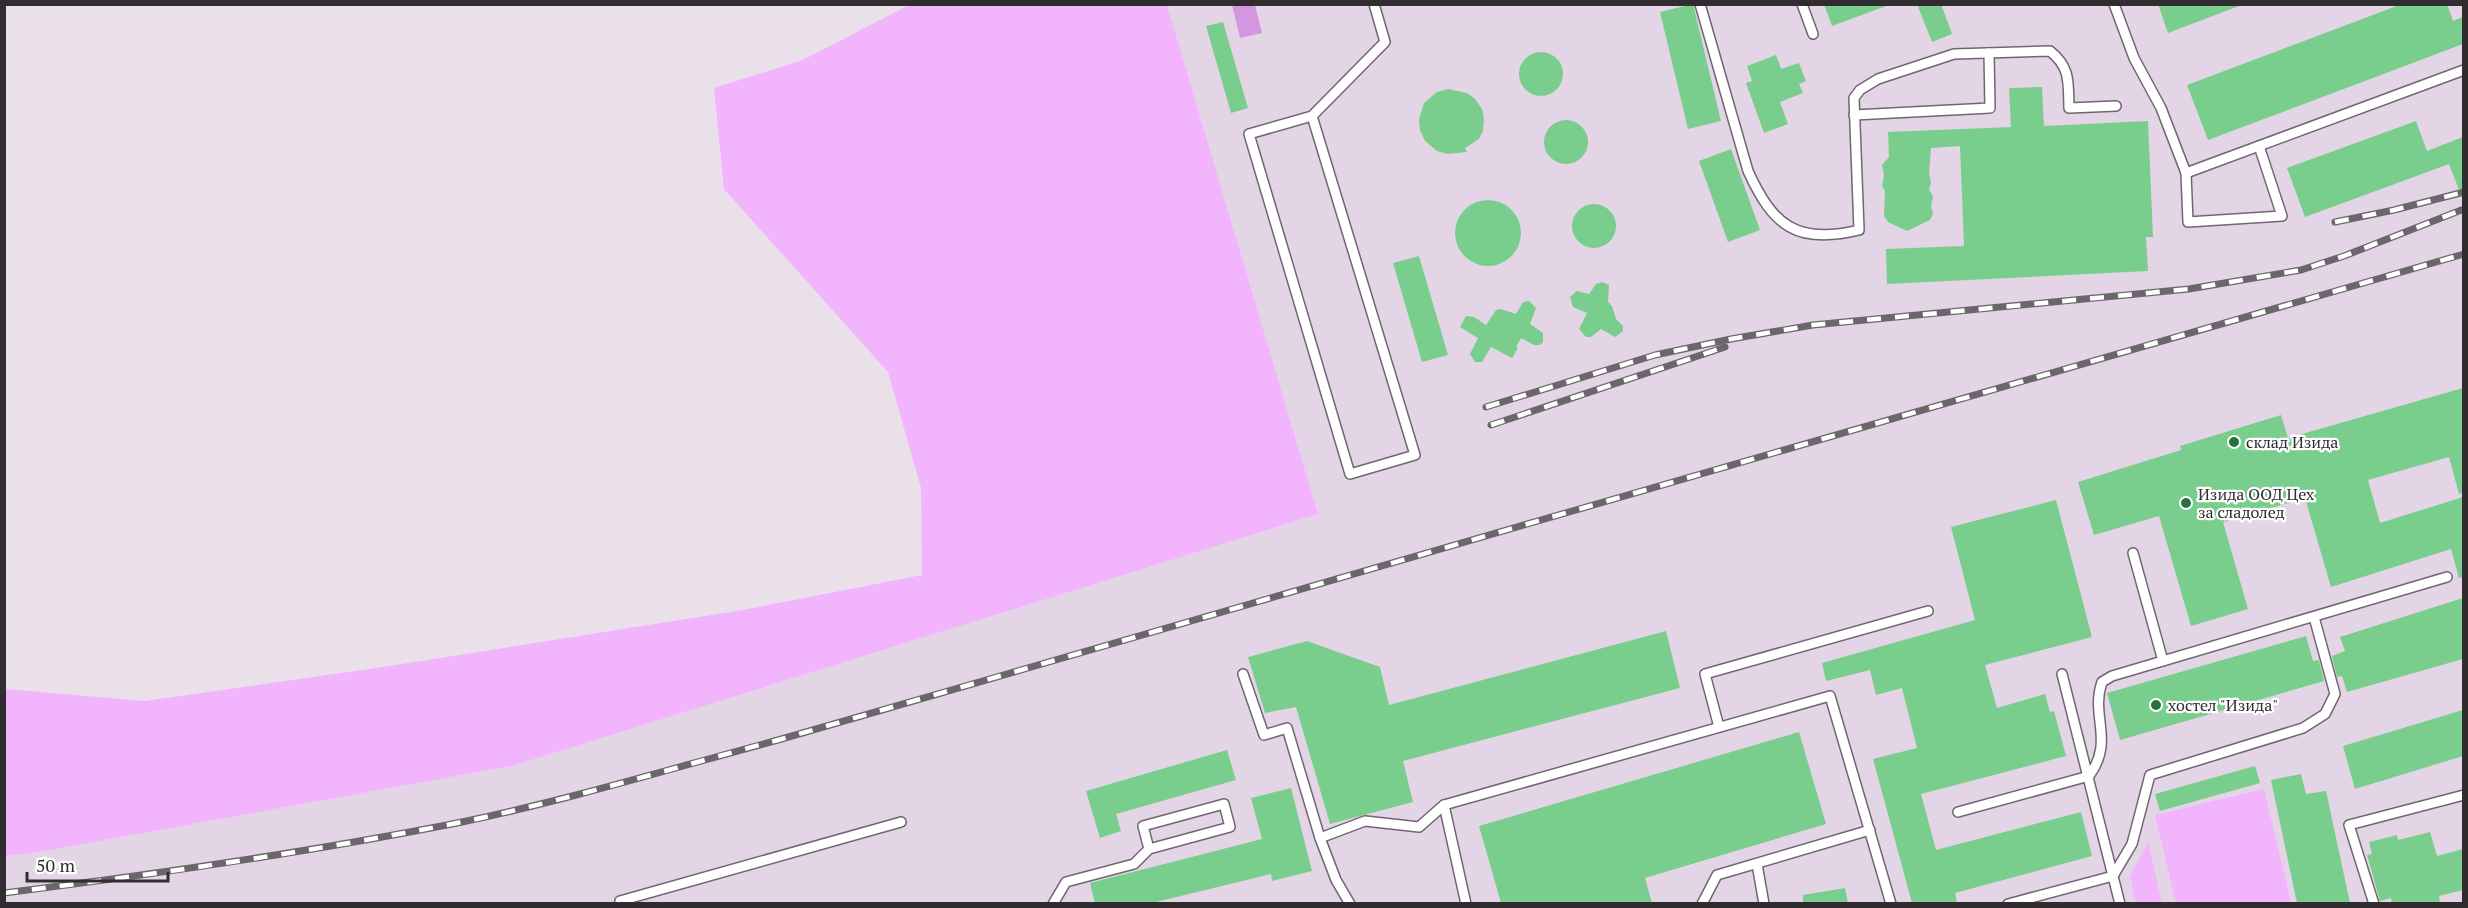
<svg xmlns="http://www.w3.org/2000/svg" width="2468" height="908" viewBox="0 0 2468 908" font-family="'PT Serif',serif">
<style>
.built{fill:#e3d5e6}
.green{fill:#f2b5fd}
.water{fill:#d596e0}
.building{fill:#79ce8d}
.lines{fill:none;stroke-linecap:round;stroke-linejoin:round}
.lane-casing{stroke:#6e6770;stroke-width:12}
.lane{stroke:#fff;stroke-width:9}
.rail-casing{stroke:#6b666b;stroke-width:7}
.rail{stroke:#fff;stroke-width:4.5;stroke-dasharray:14;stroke-linecap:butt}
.poi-dot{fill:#28713e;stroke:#fff;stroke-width:2}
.labels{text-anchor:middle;stroke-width:4.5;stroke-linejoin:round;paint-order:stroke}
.poi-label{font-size:16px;fill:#302c30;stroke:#fff;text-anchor:start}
</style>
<rect width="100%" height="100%" fill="#e9e0ea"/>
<polygon class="built" points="1167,5 2463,5 2463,903 5,904 4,856 33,853 512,766 1318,514"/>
<g class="green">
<polygon points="909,5 1167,5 1318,514 512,766 33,853 5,856 5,689 145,701 383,667 743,610 922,575 921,488 888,372 724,189 714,88 803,60"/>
<polygon points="2264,789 2291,903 2176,903 2155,815"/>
<polygon points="2148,842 2162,903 2136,903 2130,877"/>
</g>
<polygon class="water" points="1232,5 1255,5 1262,33 1240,38"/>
<g class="building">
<polygon points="1693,4 1721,121 1688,129 1660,12"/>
<polygon points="1824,4 1885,4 1886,6 1832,26"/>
<polygon points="1917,4 1941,4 1952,34 1932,42"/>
<polygon points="2158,4 2239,4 2239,6 2168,33"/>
<polygon points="2402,4 2447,4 2453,21 2463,17 2463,44 2208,140 2187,85"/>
<polygon points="1223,22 1248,108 1231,113 1206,26"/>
<circle cx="1541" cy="74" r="22"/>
<polygon points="1776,55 1781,69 1799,63 1806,81 1799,84 1803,93 1780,102 1788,124 1764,133 1746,83 1752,81 1747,66"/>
<polygon points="2042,87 2044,126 2148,121 2153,237 2146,237 2148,271 1887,284 1886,249 1964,246 1960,146 1931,148 1929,173 1931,182 1929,190 1933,196 1931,206 1933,214 1930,220 1907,231 1888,222 1884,216 1885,191 1882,186 1884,176 1882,165 1889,157 1888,132 2011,127 2009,88"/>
<polygon points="1448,89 1467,93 1475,99 1482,109 1484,120 1483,131 1479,139 1465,148 1467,152 1448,154 1437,151 1425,141 1420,130 1419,119 1424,103 1437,92"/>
<circle cx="1566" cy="142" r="22"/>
<polygon points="2416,121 2427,151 2463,137 2463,200 2449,164 2305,217 2287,168"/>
<polygon points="1731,149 1760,230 1728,242 1699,161"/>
<circle cx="1488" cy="233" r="33"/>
<circle cx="1594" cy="226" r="22"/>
<polygon points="1419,256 1448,355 1422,362 1393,263"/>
<polygon points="1602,282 1609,285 1608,302 1612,306 1616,319 1623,326 1623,331 1615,337 1601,329 1591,337 1586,337 1579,329 1587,313 1573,307 1570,297 1577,291 1589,294 1596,284"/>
<polygon points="1529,301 1536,308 1530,324 1543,333 1543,342 1540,345 1534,345 1521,338 1516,347 1518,348 1512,358 1491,347 1482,362 1475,362 1470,354 1478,338 1460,327 1466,316 1474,317 1486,325 1496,310 1501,309 1516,314 1523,302"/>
<polygon points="2463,388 2463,493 2459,494 2449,457 2368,480 2380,523 2463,497 2463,577 2459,578 2451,549 2331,587 2305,498 2223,522 2248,609 2191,626 2159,516 2094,535 2078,482 2181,450 2180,446 2281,415 2288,438"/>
<polygon points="2056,500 2092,637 1985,665 1997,708 2045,694 2050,712 2054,711 2066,756 1921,794 1936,850 2081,812 2092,856 1955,893 1957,903 1912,903 1873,759 1917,748 1902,688 1876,695 1870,670 1826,681 1822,663 1975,620 1951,527"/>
<polygon points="2463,598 2463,659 2347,692 2342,676 2337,677 2332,656 2345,651 2340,637"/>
<polygon points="1666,631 1680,688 1403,761 1413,802 1330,824 1296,707 1265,713 1248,657 1307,641 1380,667 1389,705"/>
<polygon points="2306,636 2313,661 2319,660 2324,681 2120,740 2107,693"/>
<polygon points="2463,710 2463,756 2355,789 2343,746"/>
<polygon points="1799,732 1826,824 1645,878 1652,903 1501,903 1479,826"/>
<polygon points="1227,750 1236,780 1116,814 1121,831 1100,838 1086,791"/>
<polygon points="2255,766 2260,783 2160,811 2155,794"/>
<polygon points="2301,774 2306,794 2326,791 2350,903 2297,903 2271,780"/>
<polygon points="1291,788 1312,871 1272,881 1271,874 1152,903 1095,903 1090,883 1262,839 1251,798"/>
<polygon points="2430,832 2437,856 2463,849 2463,890 2439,896 2440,903 2392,903 2391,898 2380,901 2367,855 2372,854 2369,842 2397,835 2398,840"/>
<polygon points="1845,888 1848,903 1803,903 1803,895"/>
</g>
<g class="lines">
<defs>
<g id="lane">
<path d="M1700,4L1748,171C1773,226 1797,245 1859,230L1854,98L1860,90L1878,79L1954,54L2050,51C2071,68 2068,82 2069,108L2116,106"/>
<polyline points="1802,4 1813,34"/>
<polyline points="2114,4 2134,58 2161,108 2186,173 2464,70"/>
<polyline points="1854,115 1990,108 1989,53"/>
<polyline points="1312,116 1249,134 1350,474 1415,455 1312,116 1385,42 1374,4"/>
<polyline points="2186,173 2188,222 2282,216 2259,146"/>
<polyline points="2133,553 2163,661"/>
<polyline points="1243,674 1264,735 1287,728 1320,838"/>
<polyline points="2062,674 2120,904"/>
<polyline points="1719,727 1705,674 1928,611"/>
<path d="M1958,812L2089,776C2115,741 2090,716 2102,682L2112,676L2447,577"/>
<polyline points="1757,864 1764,904"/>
<polyline points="621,904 620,901 901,822"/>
<polyline points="1053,904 1066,882 1134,864 1149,849 1230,827 1224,804 1143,826 1149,849"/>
<polyline points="1350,904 1336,880 1320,838 1365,821 1419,827 1444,805"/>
<polyline points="1466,904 1444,805 1830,696 1891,904"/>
<polyline points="1702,904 1717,875 1870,830"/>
<polyline points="2008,904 2113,876 2132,844 2150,775 2303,728 2325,714 2335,694 2314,617"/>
<polyline points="2374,904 2349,825 2464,795"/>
</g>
</defs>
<use href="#lane" class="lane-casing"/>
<use href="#lane" class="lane"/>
<defs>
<g id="rail">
<polyline points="2335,222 2394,210 2464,192"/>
<polyline points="1486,407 1655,355 1731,339 1813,325 2189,289 2301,270 2344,256 2464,209"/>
<polyline points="1491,425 1725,347"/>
<path d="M4,893C158,874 310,852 462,822C568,800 673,768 778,740L2464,254"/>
</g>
</defs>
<use href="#rail" class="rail-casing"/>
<use href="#rail" class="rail"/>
</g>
<g class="poi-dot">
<circle cx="2234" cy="442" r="6"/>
<circle cx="2186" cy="503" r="6"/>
<circle cx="2156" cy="705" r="6"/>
</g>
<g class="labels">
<g class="poi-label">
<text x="2246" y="448">склад Изида</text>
<text x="2198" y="500">Изида ООД Цех<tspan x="2198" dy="18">за сладолед</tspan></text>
<text x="2168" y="711">хостел "Изида"</text>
</g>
</g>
<rect width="2468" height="908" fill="none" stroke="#302c30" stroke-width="12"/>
<path d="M27 872v9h141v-9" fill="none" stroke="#302c30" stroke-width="3"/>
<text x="36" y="872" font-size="18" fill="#302c30" stroke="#ffffff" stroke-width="4.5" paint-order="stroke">50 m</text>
</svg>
